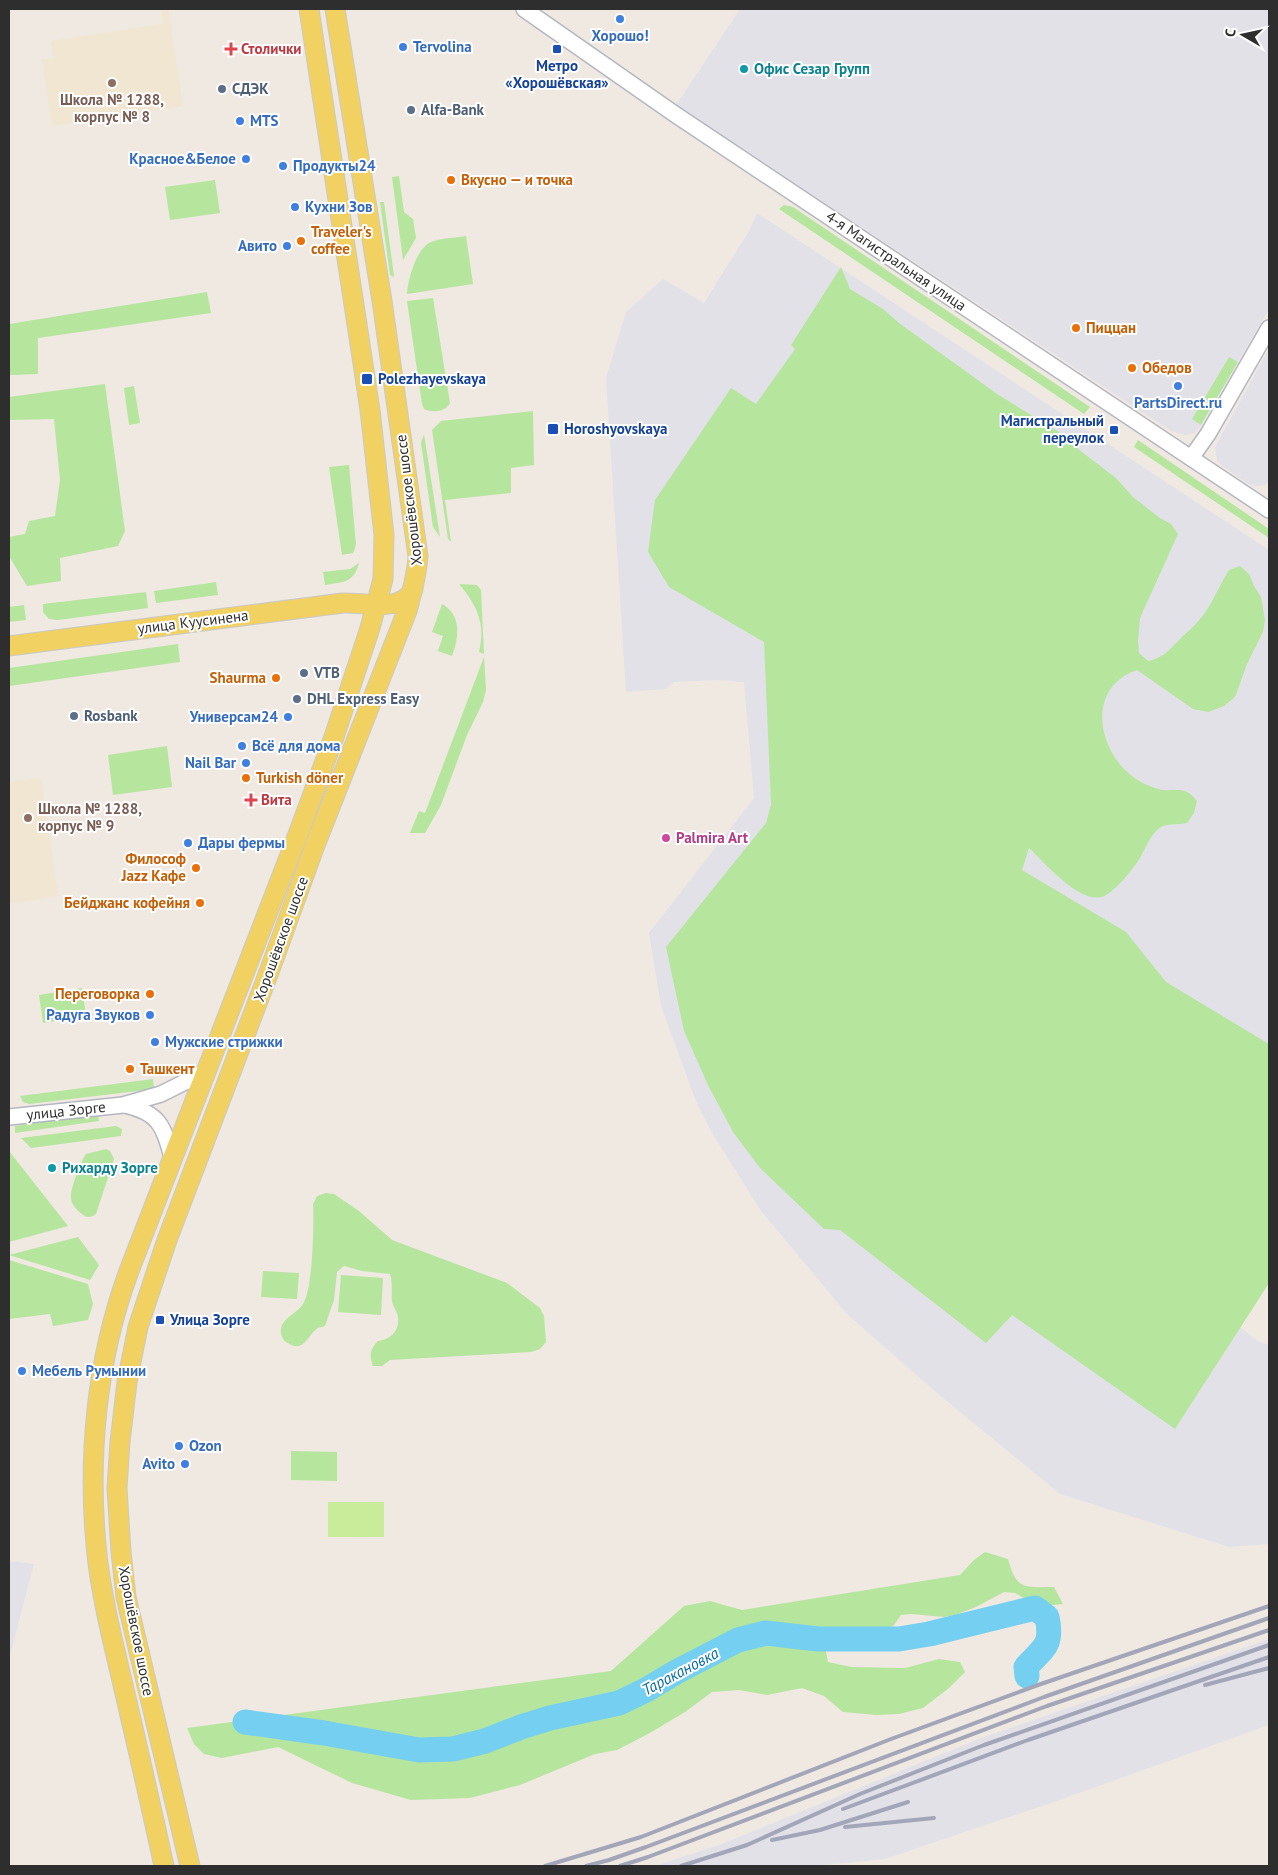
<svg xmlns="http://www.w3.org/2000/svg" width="1278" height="1875" viewBox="0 0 1278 1875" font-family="'PT Sans',sans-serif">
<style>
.industrial{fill:#e3e1e8}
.education{fill:#f0e6d1}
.green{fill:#b6e59e}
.pitch{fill:#c9ec9a}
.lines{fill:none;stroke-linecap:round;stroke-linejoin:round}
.river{stroke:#75cff0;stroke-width:25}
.minor-casing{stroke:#b4b7c1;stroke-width:18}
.major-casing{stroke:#c9c9c9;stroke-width:21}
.minor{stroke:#fff;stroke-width:15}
.major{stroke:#f2d163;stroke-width:19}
.rail{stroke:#a3a6b8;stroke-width:4}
.shop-dot{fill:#3f7fe0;stroke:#fff;stroke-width:2}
.health-dot{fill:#e0444e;stroke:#fff;stroke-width:2}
.transit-dot{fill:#1a4fb4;stroke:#fff;stroke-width:2}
.culture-dot{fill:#0f9aa8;stroke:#fff;stroke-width:2}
.education-dot{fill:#8d6e63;stroke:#fff;stroke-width:2}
.service-dot{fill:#5c6f8a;stroke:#fff;stroke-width:2}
.food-dot{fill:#e8710a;stroke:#fff;stroke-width:2}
.hotel-dot{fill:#d1479c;stroke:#fff;stroke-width:2}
.labels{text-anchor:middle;stroke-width:4;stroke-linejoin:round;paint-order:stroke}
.shop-label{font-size:15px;font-weight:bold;fill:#366cbe;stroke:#fff;text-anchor:start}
.health-label{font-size:15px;font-weight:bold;fill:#be3a42;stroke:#fff;text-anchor:start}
.transit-label{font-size:15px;font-weight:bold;fill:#164399;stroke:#fff;text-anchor:start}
.culture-label{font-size:15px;font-weight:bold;fill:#0d838f;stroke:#fff;text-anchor:start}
.service-label{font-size:15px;font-weight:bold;fill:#4e5e75;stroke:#fff;text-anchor:start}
.education-label{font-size:15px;font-weight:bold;fill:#785e54;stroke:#fff}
.food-label{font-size:15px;font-weight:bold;fill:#c56008;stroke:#fff;text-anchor:start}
.street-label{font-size:15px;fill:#2e2e2e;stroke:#fff}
.hotel-label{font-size:15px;font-weight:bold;fill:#b23c85;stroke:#fff;text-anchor:start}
.water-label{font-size:16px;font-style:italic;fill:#0d6fa3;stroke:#fff}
</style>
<rect width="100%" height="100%" fill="#efe9e1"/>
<g class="industrial">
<polygon points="740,9 1269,9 1269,309 1199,428 1194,433 1186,435 1171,431 676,105"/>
<polygon points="757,213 1269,550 1269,1283 1240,1327 1259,1342 1269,1345 1269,1544 1229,1547 1060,1494 937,1393 847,1314 761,1211 712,1133 697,1104 661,1006 649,933 754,798 744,682 717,680 674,682 666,689 626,692 606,378 626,312 663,279 704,303 749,231"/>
<polygon points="1269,349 1269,482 1264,485 1256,486 1248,484 1221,465 1217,460 1215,447"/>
<polygon points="9,1561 34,1564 9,1659"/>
<polygon points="1269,1639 1269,1725 1048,1804 885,1859 815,1866 655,1866 719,1845 984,1737"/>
</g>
<g class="education">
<polygon points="161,9 168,9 183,106 52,126 42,60 54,58 51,41 163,24"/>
<polygon points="41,778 58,896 9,904 9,782"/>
</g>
<g class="green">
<polygon points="399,176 404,212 413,219 416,238 403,260 392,177"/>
<polygon points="215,180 220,213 170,220 165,187"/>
<polygon points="380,202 384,202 394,276 393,277 390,275"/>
<polygon points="784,205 793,207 1090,407 1084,414 779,209"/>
<path d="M466,236L473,284L407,294C408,279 416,249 431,242C441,238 455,238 466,236Z"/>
<path d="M841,267L850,289L883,309L899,323L997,394L1059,432L1078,449L1116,478L1133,497L1160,518L1171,524L1178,534L1140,618L1138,641L1139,653L1148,661C1163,658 1169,650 1179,640C1188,631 1197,624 1204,614C1214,600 1220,584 1229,570L1240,566L1249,574L1254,586L1261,597L1265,620L1263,632L1247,664L1235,697L1224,706L1208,712L1193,709L1137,670C1082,689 1099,759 1141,782C1147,785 1156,789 1163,790C1171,791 1181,788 1189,793C1192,795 1195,799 1197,801L1194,813L1187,823C1180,825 1168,823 1161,827C1150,834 1146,848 1140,858C1133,869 1117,889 1106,895C1083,909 1044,862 1029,848L1022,870L1126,932L1166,982L1269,1044V1283L1175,1429L1012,1315L986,1343L840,1230L824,1229L760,1168L733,1132L708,1085L684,1031L666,947L766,823L771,805L764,642L669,587L648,552L655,500L731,388L756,404L795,349L791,345Z"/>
<polygon points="207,292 211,313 38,338 38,374 9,375 9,324"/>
<path d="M433,298L450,403C445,412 433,413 424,409L422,404L407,301Z"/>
<polygon points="1229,357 1238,362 1201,425 1192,419"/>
<polygon points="105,384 125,531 118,546 60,558 61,581 27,586 9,556 9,537 25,534 29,521 55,516 60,480 54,419 9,420 9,397"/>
<polygon points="134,386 140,423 129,425 124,388"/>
<polygon points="533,411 534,465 511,468 511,493 445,500 451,542 448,539 432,430 441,421"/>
<polygon points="424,434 440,537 433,527 421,443"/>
<polygon points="1138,440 1269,529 1269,538 1134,447"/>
<polygon points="349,465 356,545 353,553 342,555 329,467"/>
<path d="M359,563C354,583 343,582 325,585L323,572L350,569Z"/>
<polygon points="216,582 218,595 156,603 154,591"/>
<path d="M459,584L477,585L481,590L484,654L479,652C486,624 477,605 459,584Z"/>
<polygon points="146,592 148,608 58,620 49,619 43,612 43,604"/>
<path d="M442,604C462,615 459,638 452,656L438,651L443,636L432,632Z"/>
<polygon points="24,605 26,620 9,622 9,607"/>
<polygon points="178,644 180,662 9,686 9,668"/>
<polygon points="484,657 486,690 483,702 467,735 441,805 425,833 410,833 419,811 425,813"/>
<polygon points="167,746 172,787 113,795 108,755"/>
<polygon points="82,988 86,1016 43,1023 39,995"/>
<polygon points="153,1079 154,1089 29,1104 23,1102 20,1096"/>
<polygon points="98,1114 99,1121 15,1133 15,1126"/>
<polygon points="116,1126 122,1129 121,1136 31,1148 21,1138"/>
<path d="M106,1149L110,1151L114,1159L96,1214C91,1218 86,1218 82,1214C77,1210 71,1204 71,1198C70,1189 81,1161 86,1154Z"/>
<polygon points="9,1151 68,1226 9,1242"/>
<path d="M326,1193L334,1194L359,1211L392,1240L507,1283L540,1308L544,1316L546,1342L540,1349L531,1352L390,1360L382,1366H373C369,1355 370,1349 378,1341C390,1340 400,1331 398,1317C397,1311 393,1307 392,1301C391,1291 393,1283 390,1274L362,1271L344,1266L337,1272L334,1300L325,1326C323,1327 320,1327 318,1328C308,1334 304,1354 288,1343C284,1342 282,1337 281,1334C279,1317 298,1315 304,1302C313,1285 314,1225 313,1204L317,1196Z"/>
<polygon points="78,1237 99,1265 90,1280 9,1255"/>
<polygon points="9,1260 88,1284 93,1304 88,1320 53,1326 50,1314 9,1319"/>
<polygon points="263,1271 299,1273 297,1299 261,1297"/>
<polygon points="341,1275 383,1278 381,1315 338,1312"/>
<polygon points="291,1451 337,1452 337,1481 291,1480"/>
<path d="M985,1552L1008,1559C1017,1591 1024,1587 1054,1587L1063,1604L1044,1606L1024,1598L1015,1593L1004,1592L976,1607L955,1615L944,1617L911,1614L901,1615L894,1625L886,1631L841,1627L831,1631L826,1652L828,1662L851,1667L905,1668L939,1659L960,1662L965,1672L949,1688L923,1708L899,1714L876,1715L843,1712L824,1696L802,1688L767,1695L739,1690L712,1692L685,1712L648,1734L617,1750L595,1754L520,1785L470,1798L411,1800L352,1783L278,1747L222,1758L204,1754L194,1744L187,1728L611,1671L684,1606L710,1601L742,1610L960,1575L974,1560Z"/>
</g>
<rect class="pitch" x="328" y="1502" width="56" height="35"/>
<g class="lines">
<path class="river" d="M245,1722L324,1733L419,1750L453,1749L485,1741L521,1727L550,1718L619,1703L646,1690L678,1671L738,1640L766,1633L818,1639H899L929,1634L1035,1608L1047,1617C1053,1646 1044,1647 1026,1667L1027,1676"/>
<defs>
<g id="minor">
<polyline points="524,9 676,115 1269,510"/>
<polyline points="1191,458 1208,434 1269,328"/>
<path d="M125,1105C159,1113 163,1125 172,1157"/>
<polyline points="9,1117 123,1105 161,1094 205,1072"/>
</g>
<g id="major">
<path d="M9,646L343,603C364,602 404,613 413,589"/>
<path d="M164,1866C151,1806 137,1745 123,1685C113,1642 102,1599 97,1555C87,1460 96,1360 129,1271L300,829L334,737L370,628L383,579L384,535L370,410L309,9"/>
<path d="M190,1866L126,1597L121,1552L117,1488L120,1442L127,1382L138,1327L167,1240L269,972L314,848L407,611C412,592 417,575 418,556L382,301L335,9"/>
</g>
</defs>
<use href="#minor" class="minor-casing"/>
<use href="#major" class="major-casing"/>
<use href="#minor" class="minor"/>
<use href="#major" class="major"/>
<g class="rail">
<polyline points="1205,1685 1269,1668"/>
<polyline points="843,1809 1028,1740 1269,1657"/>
<polyline points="845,1827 934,1818"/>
<polyline points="772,1840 820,1830 908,1802"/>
<polyline points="545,1866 641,1837 891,1739 1038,1685 1269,1606"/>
<polyline points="586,1866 609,1860 646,1847 1044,1697 1269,1618"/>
<polyline points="620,1866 648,1857 1047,1706 1269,1630"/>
<polyline points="681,1866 747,1845 860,1794 984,1745 1269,1645"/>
</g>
</g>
<g class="shop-dot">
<circle cx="620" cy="19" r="5"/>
<circle cx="403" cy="47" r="5"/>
<circle cx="240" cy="121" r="5"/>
<circle cx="246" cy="159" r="5"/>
<circle cx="283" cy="166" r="5"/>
<circle cx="295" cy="207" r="5"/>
<circle cx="287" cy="246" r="5"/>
<circle cx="1178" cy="386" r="5"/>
<circle cx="288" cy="717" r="5"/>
<circle cx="242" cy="746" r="5"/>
<circle cx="246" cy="763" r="5"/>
<circle cx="188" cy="843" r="5"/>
<circle cx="150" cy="1015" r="5"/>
<circle cx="155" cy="1042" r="5"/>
<circle cx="22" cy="1371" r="5"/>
<circle cx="179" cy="1446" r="5"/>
<circle cx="185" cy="1464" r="5"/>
</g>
<g class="health-dot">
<path d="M228.5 41.5h5v5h5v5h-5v5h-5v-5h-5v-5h5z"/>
<path d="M248.5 792.5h5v5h5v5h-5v5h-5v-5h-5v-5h5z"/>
</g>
<g class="transit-dot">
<rect x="552" y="44" width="10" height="10" rx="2.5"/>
<rect x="361" y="373" width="12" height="12" rx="2.5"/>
<rect x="547" y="423" width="12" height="12" rx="2.5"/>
<rect x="1109" y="425" width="10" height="10" rx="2.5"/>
<rect x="155" y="1315" width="10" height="10" rx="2.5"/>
</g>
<g class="culture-dot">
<circle cx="744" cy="69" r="5"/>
<circle cx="52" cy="1168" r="5"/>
</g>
<g class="education-dot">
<circle cx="112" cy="83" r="5"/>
<circle cx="28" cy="818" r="5"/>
</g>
<g class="service-dot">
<circle cx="222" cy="89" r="5"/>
<circle cx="411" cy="110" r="5"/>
<circle cx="304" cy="673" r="5"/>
<circle cx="297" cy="699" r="5"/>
<circle cx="74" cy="716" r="5"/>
</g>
<g class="food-dot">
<circle cx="451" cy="180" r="5"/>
<circle cx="301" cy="241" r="5"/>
<circle cx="1076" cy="328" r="5"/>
<circle cx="1132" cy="368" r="5"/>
<circle cx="276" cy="678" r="5"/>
<circle cx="246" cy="778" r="5"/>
<circle cx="196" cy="868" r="5"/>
<circle cx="200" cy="903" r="5"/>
<circle cx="150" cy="994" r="5"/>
<circle cx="130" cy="1069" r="5"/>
</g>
<circle class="hotel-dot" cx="666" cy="838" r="5"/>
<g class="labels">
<g class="shop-label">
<text x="620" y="41" text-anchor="middle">Хорошо!</text>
<text x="413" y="52">Tervolina</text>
<text x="250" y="126">MTS</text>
<text x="236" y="164" text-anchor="end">Красное&amp;Белое</text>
<text x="293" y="171">Продукты24</text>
<text x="305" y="212">Кухни Зов</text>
<text x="277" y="251" text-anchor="end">Авито</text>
<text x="1178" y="408" text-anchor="middle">PartsDirect.ru</text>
<text x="278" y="722" text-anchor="end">Универсам24</text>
<text x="252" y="751">Всё для дома</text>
<text x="236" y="768" text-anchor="end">Nail Bar</text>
<text x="198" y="848">Дары фермы</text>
<text x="140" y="1020" text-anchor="end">Радуга Звуков</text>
<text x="165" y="1047">Мужские стрижки</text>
<text x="32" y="1376">Мебель Румынии</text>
<text x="189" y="1451">Ozon</text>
<text x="175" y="1469" text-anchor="end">Avito</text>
</g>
<g class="health-label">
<text x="241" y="54">Столички</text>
<text x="261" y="805">Вита</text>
</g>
<g class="transit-label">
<text x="557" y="71" text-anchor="middle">Метро<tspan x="557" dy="17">«Хорошёвская»</tspan></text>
<text x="378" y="384">Polezhayevskaya</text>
<text x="1104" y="426" text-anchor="end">Магистральный<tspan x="1104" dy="17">переулок</tspan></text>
<text x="564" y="434">Horoshyovskaya</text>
<text x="170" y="1325">Улица Зорге</text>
</g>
<g class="culture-label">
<text x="754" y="74">Офис Сезар Групп</text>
<text x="62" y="1173">Рихарду Зорге</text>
</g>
<g class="service-label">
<text x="232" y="94">СДЭК</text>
<text x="421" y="115">Alfa-Bank</text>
<text x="314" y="678">VTB</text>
<text x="307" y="704">DHL Express Easy</text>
<text x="84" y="721">Rosbank</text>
</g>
<g class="education-label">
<text x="112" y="105">Школа № 1288,<tspan x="112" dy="17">корпус № 8</tspan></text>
<text x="38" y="814" text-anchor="start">Школа № 1288,<tspan x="38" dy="17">корпус № 9</tspan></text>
</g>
<g class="food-label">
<text x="461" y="185">Вкусно — и точка</text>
<text x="311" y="237">Traveler's<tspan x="311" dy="17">coffee</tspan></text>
<text x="1086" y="333">Пиццан</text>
<text x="1142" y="373">Обедов</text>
<text x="266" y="683" text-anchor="end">Shaurma</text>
<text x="256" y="783">Turkish döner</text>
<text x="186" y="864" text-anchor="end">Философ<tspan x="186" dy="17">Jazz Кафе</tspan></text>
<text x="190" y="908" text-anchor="end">Бейджанс кофейня</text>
<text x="140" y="999" text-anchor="end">Переговорка</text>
<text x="140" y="1074">Ташкент</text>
</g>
<g class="street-label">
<text transform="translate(896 261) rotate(34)" y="5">4-я Магистральная улица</text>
<text transform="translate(409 500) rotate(-97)" y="5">Хорошёвское шоссе</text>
<text transform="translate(193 622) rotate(-7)" y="5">улица Куусинена</text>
<text transform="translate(281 939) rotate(-70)" y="5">Хорошёвское шоссе</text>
<text transform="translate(66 1111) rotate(-6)" y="5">улица Зорге</text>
<text transform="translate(136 1631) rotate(79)" y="5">Хорошёвское шоссе</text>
</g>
<g class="hotel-label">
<text x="676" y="843">Palmira Art</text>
</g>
<g class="water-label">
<text transform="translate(680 1671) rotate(-28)" y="6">Таракановка</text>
</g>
</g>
<rect width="1278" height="1875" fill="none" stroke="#2e2e2e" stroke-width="20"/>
<g transform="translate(1243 35) rotate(279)" stroke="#ffffff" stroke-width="4" paint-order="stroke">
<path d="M0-4L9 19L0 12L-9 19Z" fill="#2e2e2e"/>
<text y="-8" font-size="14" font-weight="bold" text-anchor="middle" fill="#2e2e2e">С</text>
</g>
</svg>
